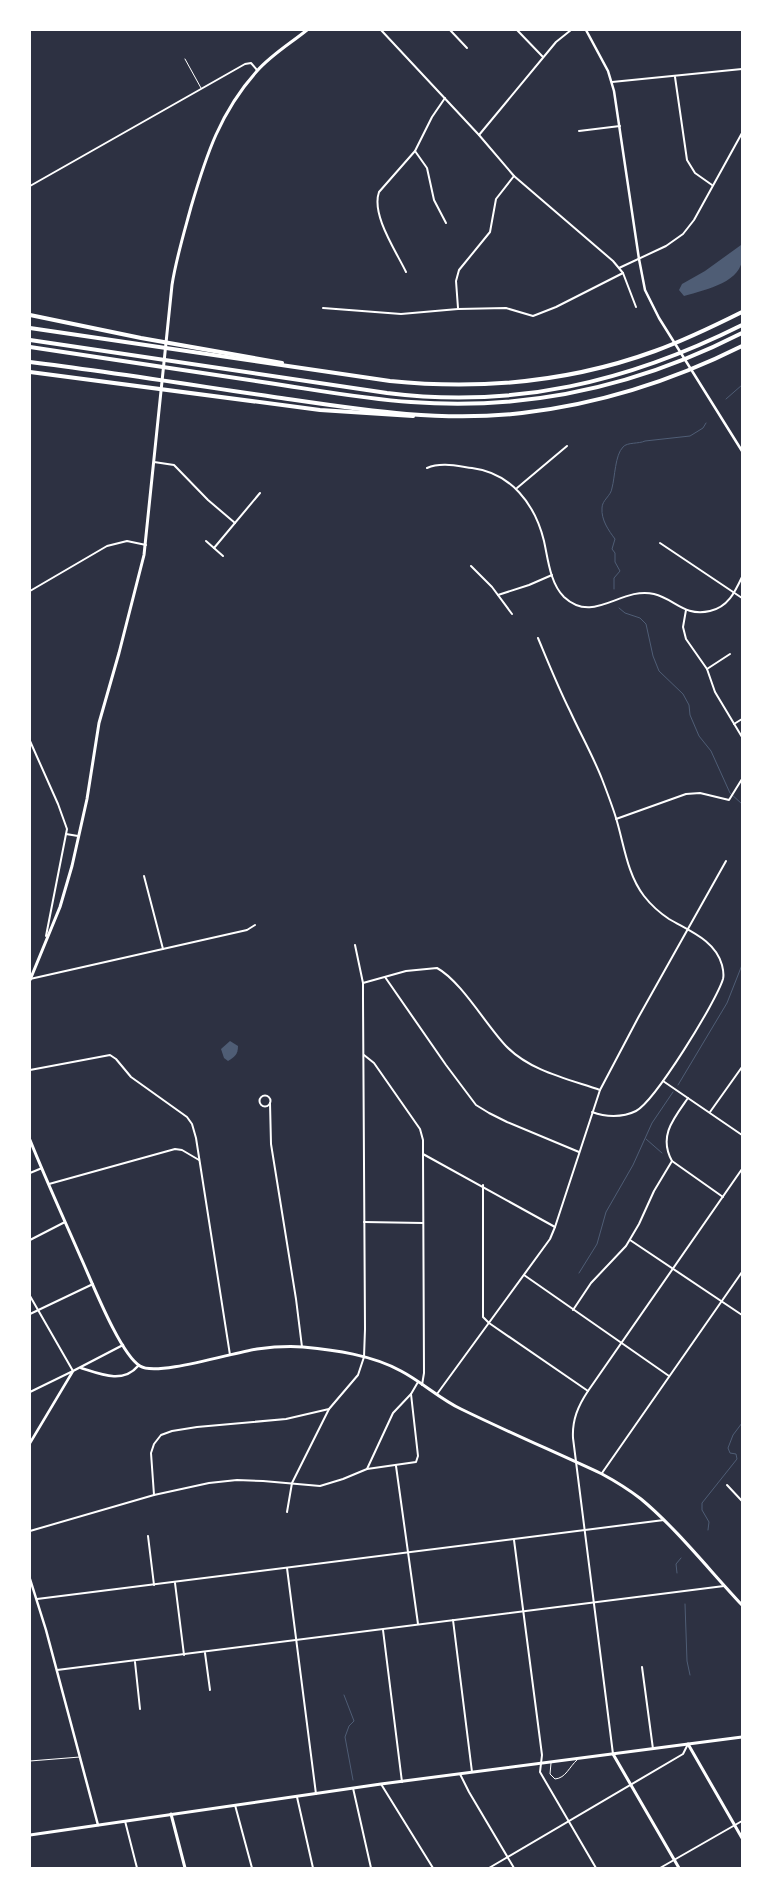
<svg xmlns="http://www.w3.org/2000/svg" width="772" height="1898" viewBox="0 0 772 1898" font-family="'Archivo Narrow',sans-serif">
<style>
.water{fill:#4f5d75}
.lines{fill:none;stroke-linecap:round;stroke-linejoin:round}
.stream{stroke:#4f5d75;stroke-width:1}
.service{stroke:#fff;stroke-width:1}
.minor{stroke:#fff;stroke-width:2}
.tertiary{stroke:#fff;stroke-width:2.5}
.secondary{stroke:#fff;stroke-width:3}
.primary{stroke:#fff;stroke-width:3}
.motorway{stroke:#fff;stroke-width:4}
</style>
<rect width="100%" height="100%" fill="#2d3142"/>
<g class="water">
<path d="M741,245C751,281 710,288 684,296L679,290L682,284L705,271Z"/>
<path d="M230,1041L238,1046C238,1054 235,1057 228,1061L224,1058L221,1049Z"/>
</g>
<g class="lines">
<g class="stream">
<polyline points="726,399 742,385"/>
<path d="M614,589V578L620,571L615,562V553L612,549L615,539C609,531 601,520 602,508C602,500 611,496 612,488C615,477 615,455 623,447C627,442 639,444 645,441L690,436L703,428L706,423"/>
<polyline points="619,608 625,613 640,618 646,624 653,656 659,671 683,694 689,705 690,715 699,736 711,751 730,793 742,804"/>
<polyline points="678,1085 727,1003 742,965"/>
<polyline points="646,1139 662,1153"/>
<polyline points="579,1273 597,1244 606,1212 633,1165 652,1123 673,1092"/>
<polyline points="708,1530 709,1522 702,1510 702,1503 737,1459 736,1454 730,1453 728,1448 733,1435 742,1423"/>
<polyline points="677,1573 676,1564 681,1558"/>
<polyline points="685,1604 687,1661 690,1675"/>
<polyline points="344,1695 354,1721 349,1726 345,1737 353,1780"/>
</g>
<g class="service">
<polyline points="185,59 201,88"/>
<polyline points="30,1761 80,1757"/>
<path d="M551,1763L550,1774L555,1779C566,1778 569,1767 577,1760"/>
</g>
<g class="minor">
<polyline points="381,30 479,135 514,176 613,261 623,273 636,307"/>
<polyline points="450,30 467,48"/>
<polyline points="517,30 543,57"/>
<polyline points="675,77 687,160 695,173 712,185"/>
<polyline points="612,82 742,69"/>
<polyline points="579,131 620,126"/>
<polyline points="479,135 556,42 571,30"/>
<polyline points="415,151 427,168 434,200 446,223"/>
<polyline points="30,186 245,64 251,63 257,70"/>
<polyline points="619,268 666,246 683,234 694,220 742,133"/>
<path d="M406,272C396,251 371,215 379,192L415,151L432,117L445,98"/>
<polyline points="323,308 401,314 458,309 506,308 533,316 556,307 623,273"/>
<polyline points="458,308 456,281 459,270 490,232 496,199 514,176"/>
<polyline points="154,462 174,465 208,500 235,523"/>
<path d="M427,468C441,462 457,466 472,468C511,473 535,504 544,541C548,559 550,583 564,597C594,625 621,586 654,594C675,599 684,617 710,611C728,607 735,592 742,577"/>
<polyline points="517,488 567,446"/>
<polyline points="206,541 223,556"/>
<polyline points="660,543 742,598"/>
<polyline points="214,548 260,493"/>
<polyline points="471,566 492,587 512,614"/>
<polyline points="30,591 107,546 127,541 146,545"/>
<polyline points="498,595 529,585 552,575"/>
<polyline points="686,610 683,627 686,639 707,669 715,692 742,737"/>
<path d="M538,638C548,662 558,687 570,711C580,733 593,756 602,779C607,792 612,805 616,818C624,844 627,874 644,896C651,905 660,913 669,919C689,931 715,940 722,965C723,969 724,975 723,979C716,1002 655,1101 636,1111C622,1118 605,1117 592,1112"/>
<polyline points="707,669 730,654"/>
<polyline points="734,724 742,719"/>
<polyline points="30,741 58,804 67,829 46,936"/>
<polyline points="616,819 686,794 700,793 729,800 742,779"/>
<polyline points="66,834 78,836"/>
<polyline points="144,876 163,949"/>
<polyline points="385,977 446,1065 476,1105 489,1113 507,1122 579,1152"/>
<polyline points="30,979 247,930 255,925"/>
<path d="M363,983L406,971L437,968C461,981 486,1025 506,1046C530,1071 568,1079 600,1090"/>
<polyline points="364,1055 374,1063 420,1129 423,1140 423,1154 555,1227"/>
<polyline points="30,1070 110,1055 116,1059 131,1077 187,1117 192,1124 196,1138 230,1355"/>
<polyline points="663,1081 742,1135"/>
<circle cx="265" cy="1101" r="5.5"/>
<polyline points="270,1103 271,1144 296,1299 302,1347"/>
<polyline points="710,1112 742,1067"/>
<polyline points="672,1161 723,1197"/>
<polyline points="30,1173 42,1168"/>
<polyline points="49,1184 175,1149 182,1150 199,1160"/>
<polyline points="483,1185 483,1317 489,1323 588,1391"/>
<polyline points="364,1222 423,1223"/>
<polyline points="30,1240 65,1222"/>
<polyline points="630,1240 742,1315"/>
<polyline points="524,1275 669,1376"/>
<polyline points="30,1296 73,1371 30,1392"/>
<path d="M573,1310L591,1283L626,1246L639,1224L654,1191L672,1161C658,1136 674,1118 688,1098"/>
<polyline points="30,1314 93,1284"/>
<polyline points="422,1385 424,1373 423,1154"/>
<polyline points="437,1394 550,1239 555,1227 600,1090 638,1018 726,861"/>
<polyline points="396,1466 418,1624"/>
<polyline points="367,1469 393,1413 411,1394 418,1382"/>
<polyline points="602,1473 742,1272"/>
<polyline points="727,1485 742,1501"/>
<polyline points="154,1495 151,1453 154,1444 161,1435 172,1431 197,1427 286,1419 329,1409 358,1375 364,1357 365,1329 363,998 363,983 355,945"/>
<polyline points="287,1512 292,1483 329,1409"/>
<polyline points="30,1531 154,1495 209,1483 237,1480 263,1481 320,1486 343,1479 367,1469 416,1462 418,1456 411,1394"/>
<polyline points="148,1536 154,1585"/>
<polyline points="514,1540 542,1755 540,1772 596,1868"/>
<polyline points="287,1568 316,1794"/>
<polyline points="175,1583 184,1655"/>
<polyline points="37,1599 664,1520"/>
<polyline points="453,1620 472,1772"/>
<polyline points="383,1630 402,1782"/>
<polyline points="205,1653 210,1690"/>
<polyline points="135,1662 140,1709"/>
<polyline points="642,1667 653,1749"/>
<polyline points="57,1670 724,1586"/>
<path d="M613,1754L573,1438C572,1420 578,1406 588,1391L742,1169"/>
<polyline points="460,1774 469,1792 514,1868"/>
<polyline points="381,1784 433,1868"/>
<polyline points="353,1788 371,1868"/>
<polyline points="297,1797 313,1868"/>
<polyline points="235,1805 252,1868"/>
<polyline points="125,1821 137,1868"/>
<polyline points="489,1868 683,1754 688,1744"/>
<polyline points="660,1868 742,1821"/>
</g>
<g class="tertiary">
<polyline points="586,30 608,71 614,91 639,259 645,290 659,318 742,451"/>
<path d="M81,1368C100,1374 123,1384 138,1366"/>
<polyline points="30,1443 73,1371 123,1345"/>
<polyline points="30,1579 46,1630 98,1825"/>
</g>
<g class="secondary">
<path d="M30,980L60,907L72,866L87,799L99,723L119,653L144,555L172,285C176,259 184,233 191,207C206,156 220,112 257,71C271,55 291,43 307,30"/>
<path d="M30,1140C46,1180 64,1219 81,1258C92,1282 120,1354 140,1366C156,1377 234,1352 257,1349C272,1347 288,1346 303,1347C335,1350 372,1355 401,1371C422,1382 440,1399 461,1409C508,1432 555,1452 602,1474C615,1481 628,1489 641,1499C676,1528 710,1571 742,1605"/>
<polyline points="171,1814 185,1868"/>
</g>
<g class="primary">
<polyline points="688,1744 742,1838"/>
<polyline points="613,1754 679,1868"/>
<polyline points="30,1835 381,1784 742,1737"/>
</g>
<g class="motorway">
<polyline points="30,315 141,338 282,363"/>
<path d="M30,328L390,381C479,390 570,382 655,351C685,340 714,326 742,312"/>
<path d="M30,340L387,393C515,409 628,382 742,325"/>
<path d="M30,347C110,359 189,371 269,383C316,390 363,399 411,402C527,411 638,386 742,333"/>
<path d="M30,362C111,372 192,385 274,397C356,409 439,423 522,413C600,404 672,381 742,346"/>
<polyline points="30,372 320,410 413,416"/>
</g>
</g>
<rect width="772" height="1898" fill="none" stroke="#ffffff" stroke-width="62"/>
</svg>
